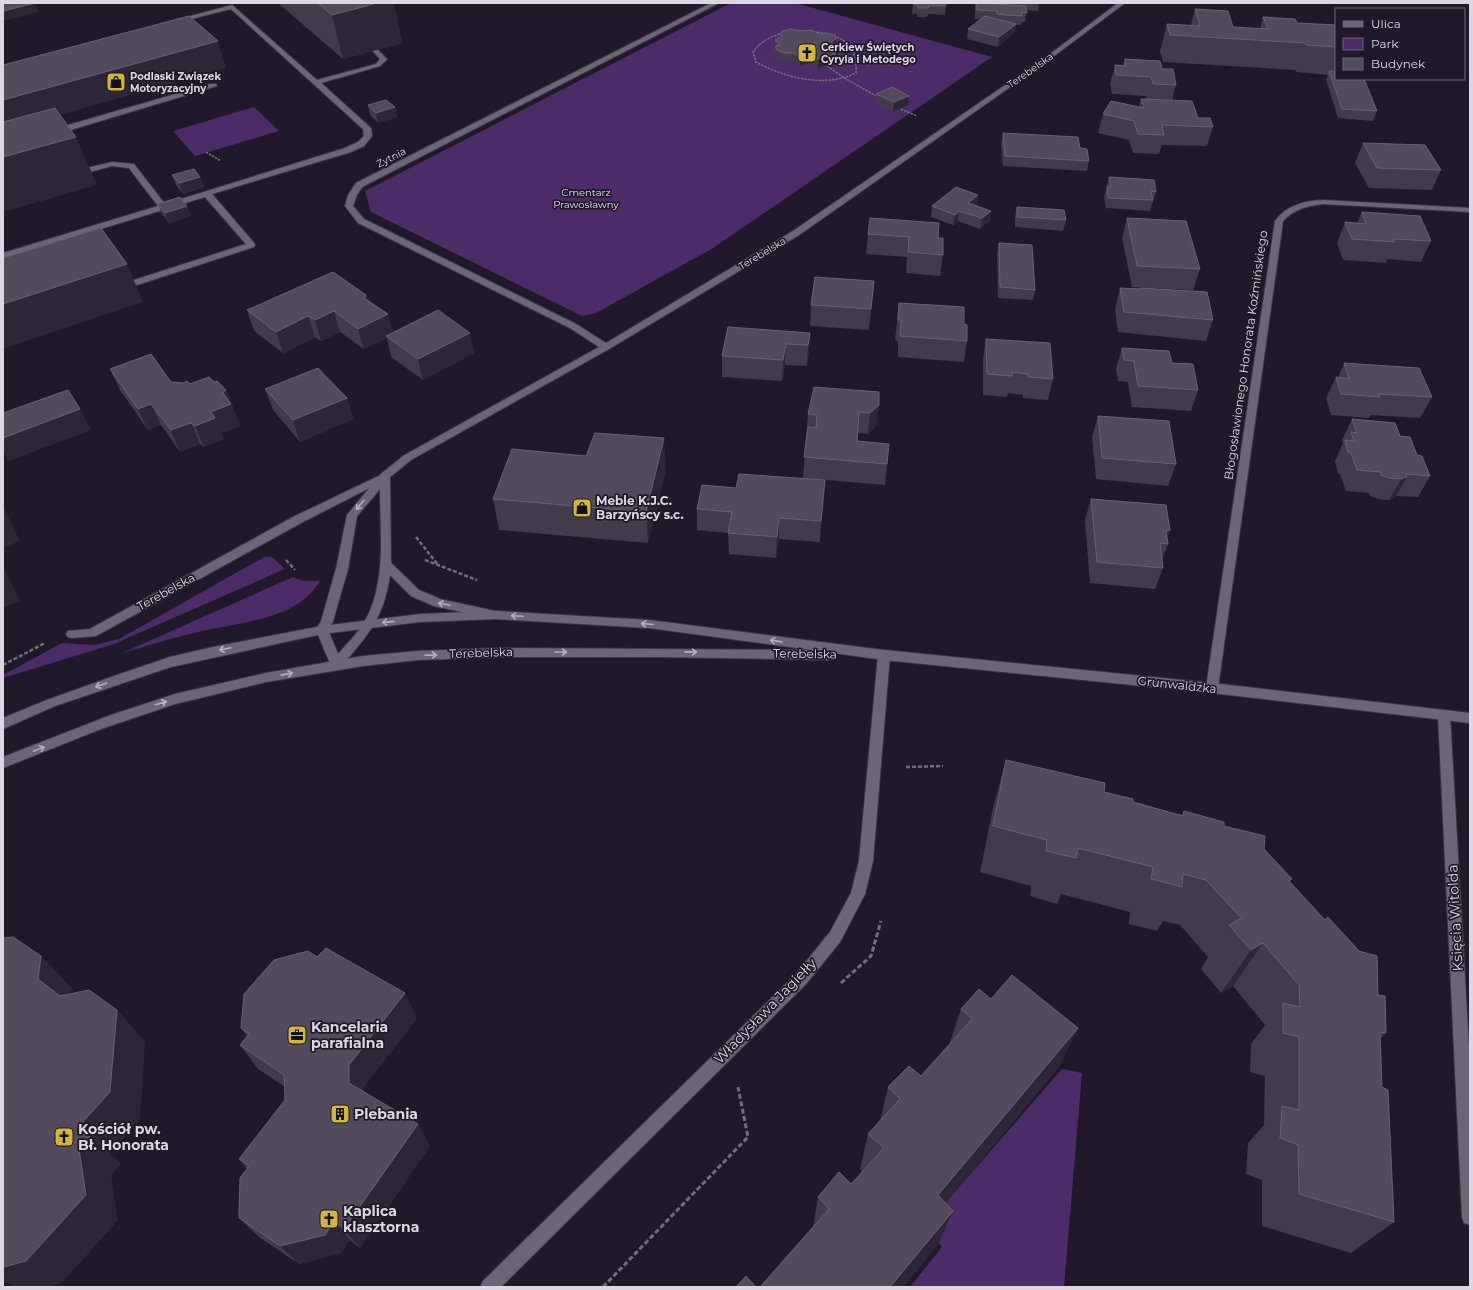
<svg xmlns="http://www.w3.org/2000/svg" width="1473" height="1290" viewBox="0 0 1473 1290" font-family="Montserrat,sans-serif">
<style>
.green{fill:#4b2c68}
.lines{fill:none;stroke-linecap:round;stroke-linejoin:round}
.service-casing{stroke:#3d3744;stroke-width:2}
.minor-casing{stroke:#3d3744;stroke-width:2}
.tertiary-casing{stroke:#3d3744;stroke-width:2}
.path-far2{stroke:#736d7b;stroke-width:1.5;stroke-dasharray:2.5 1;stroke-linecap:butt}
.path-far1{stroke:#736d7b;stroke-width:2.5;stroke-dasharray:4 2;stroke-linecap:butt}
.path{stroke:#736d7b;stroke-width:3;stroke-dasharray:5 2.5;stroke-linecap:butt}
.service{fill:#6d6478;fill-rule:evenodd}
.minor{fill:#6d6478;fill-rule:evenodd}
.tertiary{fill:#6d6478;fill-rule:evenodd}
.wall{fill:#433a4b}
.shaded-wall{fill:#2e2637}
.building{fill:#534b5c;stroke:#686171}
.oneway{stroke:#b5afbd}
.labels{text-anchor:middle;stroke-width:3.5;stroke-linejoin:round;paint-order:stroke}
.far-poi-label{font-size:10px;font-weight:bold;fill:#dcd7e2;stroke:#211929;text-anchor:start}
.far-street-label{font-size:10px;fill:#dcd7e2;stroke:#211929}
.far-park-label{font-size:10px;fill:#e7ddf2;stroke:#211929}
.street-label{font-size:12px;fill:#dcd7e2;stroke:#211929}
.poi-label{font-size:12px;font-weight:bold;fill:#dcd7e2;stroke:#211929;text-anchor:start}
.near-street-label{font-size:14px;fill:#dcd7e2;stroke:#211929}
.near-poi-label{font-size:14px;font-weight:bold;fill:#dcd7e2;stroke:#211929;text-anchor:start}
</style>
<rect width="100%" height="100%" fill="#211929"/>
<g class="green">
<polygon points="731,3 795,3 992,57 713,248 596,313 582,316 371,212 365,191"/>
<polygon points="254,107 279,131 195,156 173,131"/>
<polygon points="264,557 272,557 285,569 114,644 3,678 3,675 62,643 95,645 119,639"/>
<path d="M293,577C302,582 311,581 320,581C297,619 247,621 207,630C178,636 150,645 122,653Z"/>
<polygon points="1062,1069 1082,1073 1064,1287 910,1287 942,1247 925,1226"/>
</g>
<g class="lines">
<defs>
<g id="service">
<polygon points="232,5 317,80 376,64 380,59 373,51 373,49 377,49 387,59 380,66 321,83 371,128 372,136 364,146 351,152 212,194 254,243 255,245 254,247 134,286 128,286 127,284 128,282 246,244 205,197 3,259 3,253 158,206 129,168 112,166 86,173 83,173 83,169 112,162 134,164 165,204 345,148 358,142 364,136 363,129 231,9 175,23 172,21"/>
<polygon points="210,84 216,84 217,86 57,134 54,134 50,132 51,130"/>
<polygon points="385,473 389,474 390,476 389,478 301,523 96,636 72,638 68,637 66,634 68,631 90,629 293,517"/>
</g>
<g id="minor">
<path d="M711,3H719L362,187L357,195L353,206L364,219L576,324L606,343L793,231L1046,57L1118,3H1125L1050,59L799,235L609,349L411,460L390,477L391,563L419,590L440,599L495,611L499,612L501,615L499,618L495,619L434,606L411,596L390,575C383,621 368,634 340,668L336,670L332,668L316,630L321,621L336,569L347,515L381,474L403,456L599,347L570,328L358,223L345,206L348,195L356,183ZM380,489C380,532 387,582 365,621C358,633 347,644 338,654L328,630L333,621L348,569L357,516Z"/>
<path d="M1323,200L1470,208V212L1323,204C1307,206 1294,209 1283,221L1218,688L1216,691L1212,693L1208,691L1206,688L1275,221C1287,205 1304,201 1323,200Z"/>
<polygon points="884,650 888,652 890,655 873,861 865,894 840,942 806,984 501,1287 480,1287 483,1281 796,974 830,932 851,893 859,861 878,655 880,652"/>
<polygon points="1444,710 1448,711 1450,715 1470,1066 1470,1225 1464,1223 1462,1217 1438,715 1440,711"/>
</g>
<polygon id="tertiary" points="496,611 649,620 884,650 1212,683 1470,713 1470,723 1212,693 884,660 834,653 835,655 833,658 829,660 660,657 502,657 418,660 363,666 266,682 175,704 101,729 3,768 3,757 111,715 175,694 266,673 363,656 418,651 502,648 812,650 649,628 496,619 420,622 322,634 171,667 55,706 3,729 3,718 47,700 114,676 170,657 213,647 322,626 420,614"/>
</defs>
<use href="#service" class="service-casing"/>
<use href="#minor" class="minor-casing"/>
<use href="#tertiary" class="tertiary-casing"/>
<g class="path-far2">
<path d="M806,31C836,34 858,38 856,73C825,88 785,78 756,62L753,52C766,34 785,32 806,31Z"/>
<polyline points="827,66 846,79 878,97"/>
<polyline points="901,109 917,116"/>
<polyline points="206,152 221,161"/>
</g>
<g class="path-far1">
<polyline points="416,537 438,565"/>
<polyline points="286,560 295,570"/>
<polyline points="425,560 477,580"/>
<polyline points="3,665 45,643"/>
<polyline points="906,767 943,766"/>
</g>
<g class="path">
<polyline points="841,983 871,956 881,921"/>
<polyline points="603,1287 748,1137 738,1087"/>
</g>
<use href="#service" class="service"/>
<use href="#minor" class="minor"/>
<use href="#tertiary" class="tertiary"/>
</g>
<g class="wall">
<polygon points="278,3 394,3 402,43 343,59"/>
<polygon points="913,3 946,3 945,15 928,14 927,17 917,17 917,14 912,14"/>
<polygon points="976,3 1002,5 1002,3 1039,3 1038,11 1027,10 1025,22 1021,22 1021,25 1016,25 1014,33 998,47 967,39 968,29 981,19 975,19 975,13"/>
<polygon points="1195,9 1233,27 1260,29 1263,17 1297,23 1336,25 1336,79 1377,111 1373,121 1338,118 1326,80 1328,75 1297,72 1295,70 1163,62 1160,51 1167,24 1191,25"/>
<polygon points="780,34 818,34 836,39 836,45 838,46 837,56 836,56 835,63 818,68 810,63 800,66 794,62 783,62 776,58 776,50 774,50 775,40 780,37"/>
<polygon points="1125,59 1162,69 1176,85 1172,101 1213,127 1207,146 1162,145 1159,154 1133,153 1129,140 1098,133 1103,114 1139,107 1141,99 1147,100 1146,96 1112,94 1110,84 1115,65 1123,66"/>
<polygon points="876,94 908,105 893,112 876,104"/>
<polygon points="368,105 395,107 397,117 378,123 370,115"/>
<polygon points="1003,133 1080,148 1089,161 1087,171 1003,166 1001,143"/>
<polygon points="1363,143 1441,170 1432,190 1369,188 1355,163"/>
<polygon points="172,175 200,177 204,187 183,194 176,185"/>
<polygon points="1109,177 1156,192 1150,211 1106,208 1104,197"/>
<polygon points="978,195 977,205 976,205 991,211 989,221 980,229 958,221 953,225 931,217 932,206"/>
<polygon points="158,204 187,206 191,216 169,223 162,214"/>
<polygon points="1017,207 1066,220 1063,231 1015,227 1015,217"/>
<polygon points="1362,212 1431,241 1421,262 1387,259 1386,263 1343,260 1337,243 1345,222 1357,223"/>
<polygon points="1127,218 1200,269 1193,290 1132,287 1122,238"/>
<polygon points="868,234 938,238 943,255 940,276 906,273 907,257 866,254"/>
<polygon points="999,243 1035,290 1033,300 998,298 997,253"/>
<polygon points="874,281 869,330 810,326 811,305"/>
<polygon points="1120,288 1213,320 1206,341 1118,332 1115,309"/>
<polygon points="366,295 367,300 388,314 392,333 474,353 423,380 391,357 387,338 364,349 340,332 321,341 315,337 283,353 254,331 247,310"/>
<polygon points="899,303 964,324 967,341 964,362 898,357 898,341 895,340"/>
<polygon points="810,333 807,366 785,365 782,381 722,377 722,356"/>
<polygon points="986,339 1053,379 1048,400 1023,398 1023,395 1008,393 1007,397 983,395 983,360"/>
<polygon points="1122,348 1172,363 1198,390 1191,411 1132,407 1128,382 1118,381 1116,369"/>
<polygon points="1344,363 1432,397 1420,418 1371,415 1369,418 1331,415 1326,398 1336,377 1338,378"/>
<polygon points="110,369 171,382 190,384 214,382 226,390 240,426 221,433 224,439 204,447 200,444 180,452 161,425 148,430 120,390"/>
<polygon points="265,389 347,398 353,419 300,442 273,410"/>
<polygon points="879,392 876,426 868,434 858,433 857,441 887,464 885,485 803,478 808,414"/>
<polygon points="1098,416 1176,464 1168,486 1096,479 1092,437"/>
<polygon points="1352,419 1400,436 1417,455 1430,476 1418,497 1396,496 1395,498 1389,500 1378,499 1370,496 1369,493 1346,491 1340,474 1338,473 1335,461 1343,443 1342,440"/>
<polygon points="666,469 648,543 499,530 493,499"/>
<polygon points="1091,499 1170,530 1167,538 1168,544 1162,560 1163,568 1155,589 1090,583 1085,520"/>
<polygon points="823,502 820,542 779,539 776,558 729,554 728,533 697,530 697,509"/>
<polygon points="1006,760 1104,792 1133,802 1182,815 1184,811 1224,826 1264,849 1378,995 1386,1033 1380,1039 1382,1087 1394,1222 1351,1253 1262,1226 1262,1180 1246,1174 1248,1143 1264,1125 1265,1076 1250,1072 1251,1044 1265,1025 1233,986 1221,993 1201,969 1208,957 1180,925 1163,921 1157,931 1129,924 1130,912 1061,894 1057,904 1030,896 1031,886 980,872 993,808"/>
<polygon points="991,999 1078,1028 1058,1068 945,1203 953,1211 939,1243 903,1287 760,1287 813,1227 818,1197 851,1184 862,1172 860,1169 868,1134 880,1121 888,1087 921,1076 949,1045 961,1009"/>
<polygon points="417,1018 363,1088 363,1091 430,1146 360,1248 350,1240 341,1253 299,1264 259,1237 239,1218 247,1169 239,1159 285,1100 285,1087 258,1069 240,1045 247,1036 241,1028"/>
</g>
<g class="shaded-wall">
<polygon points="35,3 39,12 3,21 3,11"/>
<polygon points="377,3 394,3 402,43 343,59 332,15"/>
<polygon points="1016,24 1014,33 998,47 999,37"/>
<polygon points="836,39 836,47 838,46 837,56 836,56 835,63 818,68 818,59 828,49 831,42"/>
<polygon points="218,41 226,68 3,131 3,100"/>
<polygon points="811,54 810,63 800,66 800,57"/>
<polygon points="909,96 908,105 893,112 894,102"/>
<polygon points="395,107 397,117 378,123 376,113"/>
<polygon points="76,137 97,185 3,212 3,157"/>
<polygon points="200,177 204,187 183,194 179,183"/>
<polygon points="978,195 977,205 967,213 968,203"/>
<polygon points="187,206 191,216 169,223 165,213"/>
<polygon points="959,211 958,221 953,225 955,215"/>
<polygon points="991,211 989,221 980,229 982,218"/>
<polygon points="127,264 143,302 3,349 3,304"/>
<polygon points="334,311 340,332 321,341 315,320"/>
<polygon points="388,314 393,335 386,336 387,338 364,349 358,329"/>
<polygon points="308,316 315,337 283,353 276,332"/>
<polygon points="470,333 474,353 423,380 418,359"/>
<polygon points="810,333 809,353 807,366 808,345"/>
<polygon points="786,344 785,365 782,381 783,360"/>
<polygon points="226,390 240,426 221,433 224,439 204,447 195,426 211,412 223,393"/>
<polygon points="347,398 353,419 300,442 293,420"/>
<polygon points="151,404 161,425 148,430 138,409"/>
<polygon points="879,405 876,426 868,434 870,413"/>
<polygon points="80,409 91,430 9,461 3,450 3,438"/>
<polygon points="191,423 200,444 180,452 171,430"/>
<polygon points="664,438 666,469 648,543 646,512"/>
<polygon points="1407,477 1395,498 1389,500 1401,479"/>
<polygon points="825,480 823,502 820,542 821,521"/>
<polygon points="3,506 20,541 3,548"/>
<polygon points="779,518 779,539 776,558 777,537"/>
<polygon points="1170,530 1165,544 1166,531"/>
<polygon points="3,566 20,601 3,608"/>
<polygon points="1263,943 1233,986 1221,993 1251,950"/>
<polygon points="41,956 72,988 69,1011 38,979"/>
<polygon points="405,993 417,1018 363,1088 364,1106 349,1083 349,1065"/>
<polygon points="117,1010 145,1041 140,1121 110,1153 121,1164 111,1176 118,1220 62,1283 47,1287 15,1287 3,1280 3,1267 79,1149 79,1126"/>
<polygon points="1078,1028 1058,1068 925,1228 938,1195"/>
<polygon points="418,1124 430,1146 360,1248 344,1229"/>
<polygon points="953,1211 939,1243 903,1287 890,1287"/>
<polygon points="335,1221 350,1240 341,1253 299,1264 280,1246"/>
</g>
<g class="building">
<polygon points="3,3 35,3 3,11"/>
<polygon points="318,3 377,3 332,15"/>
<polygon points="913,3 946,3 946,6 929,5 928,8 918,8 918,5 913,4"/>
<polygon points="976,3 1026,6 1027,13 1022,12 1022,16 1006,15 997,14 997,11 976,10"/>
<polygon points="1195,9 1228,11 1233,27 1268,29 1263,17 1295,19 1297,23 1336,25 1336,47 1306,45 1305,43 1170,35 1167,24 1200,26"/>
<polygon points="189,16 218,41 3,100 3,65"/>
<polygon points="985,16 1016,24 999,37 968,29"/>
<polygon points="790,29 802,31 812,30 818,34 827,33 835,35 836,39 831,42 838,46 828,49 836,54 818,59 811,54 800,57 794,53 783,53 776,49 776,46 780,44 775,40 782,36 780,34 782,31"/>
<polygon points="1125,59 1160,61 1162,69 1173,69 1176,85 1153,84 1151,77 1116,75 1115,65 1125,66"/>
<polygon points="1329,71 1336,71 1336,79 1364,79 1377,111 1342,109"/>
<polygon points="892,87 909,96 894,102 876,94"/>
<polygon points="1141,99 1192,101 1198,118 1210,118 1213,127 1162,125 1164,135 1138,134 1134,121 1103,114 1111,101 1144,108"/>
<polygon points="386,100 395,107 376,113 368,105"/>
<polygon points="55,108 76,137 3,157 3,122"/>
<polygon points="1003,133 1078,137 1080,148 1087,149 1089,161 1005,156"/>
<polygon points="1363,143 1425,145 1441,170 1377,168"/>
<polygon points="194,169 200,177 179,183 172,175"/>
<polygon points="1109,177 1154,180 1156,192 1151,191 1153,200 1108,198 1107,187 1111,187"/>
<polygon points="956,187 978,195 968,203 991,211 982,218 959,211 955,215 932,206"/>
<polygon points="180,197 187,206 165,213 158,204"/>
<polygon points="1017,207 1064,210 1066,220 1017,217"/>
<polygon points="1362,212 1420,216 1431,241 1393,239 1395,242 1352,239 1345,222 1366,224"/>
<polygon points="870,218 939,223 938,238 943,238 943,255 908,252 909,237 868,234"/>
<polygon points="1127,218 1186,221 1200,269 1137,266"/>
<polygon points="101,228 127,264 3,304 3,258"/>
<polygon points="999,243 1032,245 1035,290 1000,287"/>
<polygon points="333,272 366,295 364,298 388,314 358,329 334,311 315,320 308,316 276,332 247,310"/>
<polygon points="815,277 874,281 871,309 811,305"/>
<polygon points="1120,288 1140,289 1141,288 1207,292 1213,320 1124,312"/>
<polygon points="899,303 964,307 964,324 967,325 967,341 900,336 901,320 898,320"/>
<polygon points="438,310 470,333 418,359 386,336"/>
<polygon points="728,327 810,333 808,345 786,344 783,360 722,356"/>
<polygon points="986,339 1050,343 1053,379 1028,377 1027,374 1012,372 1012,376 987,374"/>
<polygon points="1122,348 1169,351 1172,363 1193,364 1198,390 1138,386 1134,361 1124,360"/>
<polygon points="151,354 171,382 183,383 187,381 190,384 209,377 214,382 217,381 226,390 223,393 231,404 211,412 215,418 195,426 191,423 171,430 151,404 138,409 110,369"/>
<polygon points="1344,363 1419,368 1432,397 1378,394 1380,397 1341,394 1336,377 1349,379"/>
<polygon points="318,368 347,398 293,420 265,389"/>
<polygon points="814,387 879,392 879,405 870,413 859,412 857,441 889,444 887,464 804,457 808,427 816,428 817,415 808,414"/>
<polygon points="68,390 80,409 3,438 3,413"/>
<polygon points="1098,416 1169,421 1176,464 1102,458"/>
<polygon points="1352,419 1395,423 1400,436 1410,437 1417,455 1422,456 1430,476 1406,474 1407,477 1401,479 1389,478 1381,475 1380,472 1357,470 1351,453 1348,452 1345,440 1354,441 1351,432 1357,433"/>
<polygon points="595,433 664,438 646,512 493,499 512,449 586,456"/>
<polygon points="739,474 825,480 821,521 779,518 777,537 728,533 732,512 697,509 702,485 736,488"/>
<polygon points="1091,499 1166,505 1170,530 1166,531 1168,544 1160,543 1163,568 1097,562"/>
<polygon points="1006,760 1105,783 1104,792 1133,799 1133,802 1183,816 1184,811 1224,822 1224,826 1265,836 1264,849 1292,879 1289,881 1325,920 1328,917 1359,951 1377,956 1378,995 1385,996 1386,1033 1380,1032 1382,1087 1388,1090 1394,1222 1299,1194 1298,1145 1280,1138 1282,1106 1299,1110 1299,1037 1283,1033 1283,1003 1300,1007 1299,985 1263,943 1251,950 1229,925 1241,918 1206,880 1183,874 1182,887 1151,879 1153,867 1078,848 1076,858 1046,851 1047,840 993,826"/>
<polygon points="13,937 41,956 38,979 60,996 89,990 117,1010 110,1092 79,1126 90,1137 79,1149 86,1195 26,1261 3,1267 3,938"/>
<polygon points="326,948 405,993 349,1065 349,1083 418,1124 344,1229 335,1221 325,1235 280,1246 239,1218 240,1178 249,1166 239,1159 285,1100 284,1075 240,1045 249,1034 241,1028 244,994 274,960 308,951 317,957"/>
<polygon points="1012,975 1078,1028 938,1195 953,1211 890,1287 760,1287 829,1209 818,1197 839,1172 851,1184 884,1148 868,1134 900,1099 888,1087 909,1066 921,1076 972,1019 961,1009 979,989 991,999"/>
<polygon points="746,1276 756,1287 736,1287"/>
</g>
<defs><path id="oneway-shaft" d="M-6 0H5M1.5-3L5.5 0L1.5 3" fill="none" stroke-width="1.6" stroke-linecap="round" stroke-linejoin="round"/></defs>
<g class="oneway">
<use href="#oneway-shaft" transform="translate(360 505) rotate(130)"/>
<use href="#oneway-shaft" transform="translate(444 604) rotate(-168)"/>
<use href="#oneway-shaft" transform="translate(517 616) rotate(-177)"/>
<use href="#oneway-shaft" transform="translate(388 622) rotate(174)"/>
<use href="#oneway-shaft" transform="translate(647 624) rotate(-175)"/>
<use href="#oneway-shaft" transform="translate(776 641) rotate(-172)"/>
<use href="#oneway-shaft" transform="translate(225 649) rotate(168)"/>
<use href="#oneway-shaft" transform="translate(561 652)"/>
<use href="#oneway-shaft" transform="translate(691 652) rotate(1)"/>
<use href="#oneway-shaft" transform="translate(431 655) rotate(-2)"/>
<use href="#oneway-shaft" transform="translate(287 674) rotate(-11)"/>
<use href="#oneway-shaft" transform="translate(101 685) rotate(160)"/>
<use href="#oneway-shaft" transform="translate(161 703) rotate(-16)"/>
<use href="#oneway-shaft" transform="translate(39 749) rotate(-22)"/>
</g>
<defs>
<symbol id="church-square" viewBox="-11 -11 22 22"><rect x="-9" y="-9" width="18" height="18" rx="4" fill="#d3b635" stroke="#211929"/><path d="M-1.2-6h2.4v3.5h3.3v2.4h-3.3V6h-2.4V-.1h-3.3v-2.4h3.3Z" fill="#111"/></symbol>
<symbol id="shop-square" viewBox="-11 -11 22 22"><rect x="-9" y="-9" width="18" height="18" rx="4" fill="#d3b635" stroke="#211929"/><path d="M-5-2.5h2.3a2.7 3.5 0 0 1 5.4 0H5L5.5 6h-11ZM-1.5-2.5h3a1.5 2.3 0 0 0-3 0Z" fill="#111"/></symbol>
<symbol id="office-square" viewBox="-11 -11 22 22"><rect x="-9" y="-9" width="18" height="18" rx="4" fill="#d3b635" stroke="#211929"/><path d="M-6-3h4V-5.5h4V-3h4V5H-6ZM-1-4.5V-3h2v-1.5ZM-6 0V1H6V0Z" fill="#111"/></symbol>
<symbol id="building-square" viewBox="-11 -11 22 22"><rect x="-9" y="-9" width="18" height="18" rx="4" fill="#d3b635" stroke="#211929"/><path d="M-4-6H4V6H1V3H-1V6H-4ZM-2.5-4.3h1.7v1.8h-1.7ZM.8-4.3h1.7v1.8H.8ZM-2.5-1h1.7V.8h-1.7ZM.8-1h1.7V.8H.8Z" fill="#111"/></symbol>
</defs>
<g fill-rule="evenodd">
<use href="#church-square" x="796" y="42" width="22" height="22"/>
<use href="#shop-square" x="105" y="71" width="22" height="22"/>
<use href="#shop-square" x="571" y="497" width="22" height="22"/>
<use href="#office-square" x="286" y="1024" width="22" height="22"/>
<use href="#building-square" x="329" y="1103" width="22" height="22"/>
<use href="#church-square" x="53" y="1126" width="22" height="22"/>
<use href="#church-square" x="318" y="1208" width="22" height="22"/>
</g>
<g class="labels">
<g class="far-poi-label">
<text x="821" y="51">Cerkiew Świętych<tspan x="821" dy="12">Cyryla i Metodego</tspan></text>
<text x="130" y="80">Podlaski Związek<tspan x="130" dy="12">Motoryzacyjny</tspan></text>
</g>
<g class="far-street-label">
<text transform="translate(1030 70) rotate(-35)" y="4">Terebelska</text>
<text transform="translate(391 157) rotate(-27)" y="4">Żytnia</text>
<text transform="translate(762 253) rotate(-31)" y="4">Terebelska</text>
</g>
<g class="far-park-label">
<text x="586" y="196">Cmentarz<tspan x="586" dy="12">Prawosławny</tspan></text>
</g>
<g class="street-label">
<text transform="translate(1246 355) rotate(-82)" y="4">Błogosławionego Honorata Koźmińskiego</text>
<text transform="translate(166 592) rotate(-29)" y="4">Terebelska</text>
<text transform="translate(481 653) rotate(-2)" y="4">Terebelska</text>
<text transform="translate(805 654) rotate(1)" y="4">Terebelska</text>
<text transform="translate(1177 685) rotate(6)" y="4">Grunwaldzka</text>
</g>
<g class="poi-label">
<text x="596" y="505">Meble K.J.C.<tspan x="596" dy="14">Barzyńscy s.c.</tspan></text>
</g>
<g class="near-street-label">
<text transform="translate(1455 918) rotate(-93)" y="5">Księcia Witolda</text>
<text transform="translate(765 1011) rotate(-46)" y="5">Władysława Jagiełły</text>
</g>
<g class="near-poi-label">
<text x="311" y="1032">Kancelaria<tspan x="311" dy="16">parafialna</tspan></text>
<text x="354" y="1119">Plebania</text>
<text x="78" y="1134">Kościół pw.<tspan x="78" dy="16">Bł. Honorata</tspan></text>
<text x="343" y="1216">Kaplica<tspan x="343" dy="16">klasztorna</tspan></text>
</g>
</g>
<rect width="1473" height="1290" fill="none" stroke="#dcd7e2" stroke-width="8"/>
<rect x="1335" y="8" width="130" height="72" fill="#211929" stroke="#6c6573"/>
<rect x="1343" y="21" width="20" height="6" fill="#6d6478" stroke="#6c6573"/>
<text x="1371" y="28" font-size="12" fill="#dcd7e2">Ulica</text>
<rect x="1343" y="38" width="20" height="12" fill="#4b2c68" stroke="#6c6573"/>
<text x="1371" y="48" font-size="12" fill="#dcd7e2">Park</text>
<rect x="1343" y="58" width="20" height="12" fill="#534b5c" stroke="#6c6573"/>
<text x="1371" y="68" font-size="12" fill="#dcd7e2">Budynek</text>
</svg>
